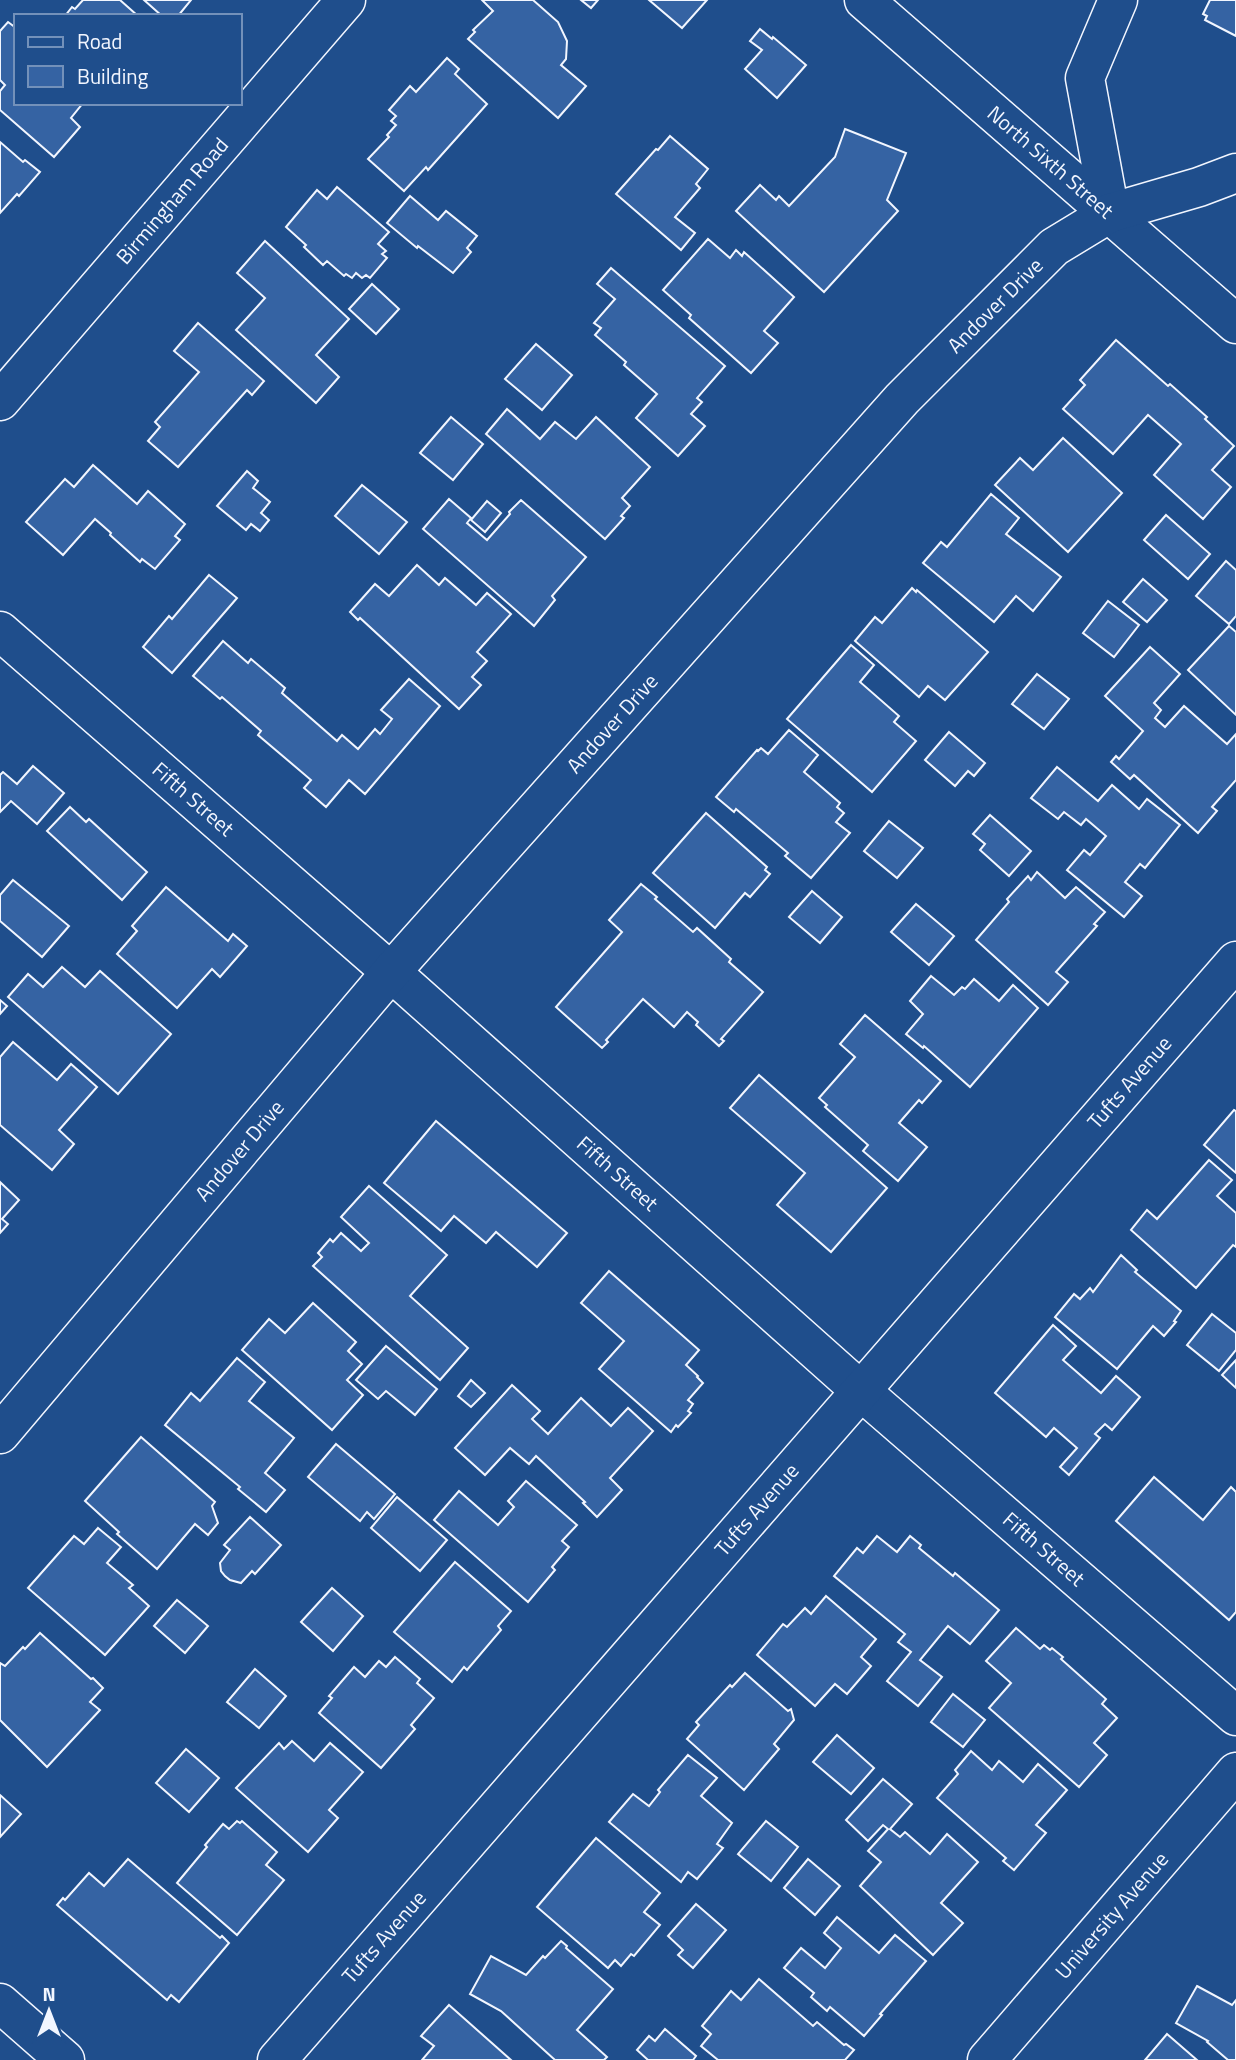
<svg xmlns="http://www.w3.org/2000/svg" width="1236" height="2060" viewBox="0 0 1236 2060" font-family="'Titillium Web',sans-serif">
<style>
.building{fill:#3563a3;stroke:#f2f6ff;stroke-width:2}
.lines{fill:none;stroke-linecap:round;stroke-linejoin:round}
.minor-casing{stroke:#f2f6ff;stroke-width:41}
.major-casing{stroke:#f2f6ff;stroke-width:41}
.minor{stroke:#1f4e8c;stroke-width:38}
.major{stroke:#1f4e8c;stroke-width:38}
.labels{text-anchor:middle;stroke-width:5;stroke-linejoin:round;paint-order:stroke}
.street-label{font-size:21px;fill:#f2f6ff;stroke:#1f4e8c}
</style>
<rect width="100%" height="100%" fill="#1f4e8c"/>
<g class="building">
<polygon points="83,0 120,0 138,16 65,16 72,7 75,9"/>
<polygon points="144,0 191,0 178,16 162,16"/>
<polygon points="482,0 533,0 558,22 567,41 566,59 561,65 586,86 558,118 468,39 475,32 473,30 493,11"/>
<polygon points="581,0 598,0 591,8"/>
<polygon points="649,0 707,0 682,28"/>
<polygon points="1210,0 1236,0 1236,36 1205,20 1207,16 1203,14"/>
<polygon points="8,22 16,28 16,103 83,103 71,118 80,127 54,157 0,110 0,91 5,85 0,80 0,31"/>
<polygon points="760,29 772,39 773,37 806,65 777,98 745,69 762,50 750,41"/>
<polygon points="447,58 459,69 455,74 487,104 428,170 426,167 404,191 368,159 389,137 387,135 396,125 391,121 396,116 389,110 410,86 416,92"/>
<polygon points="845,129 906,153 887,200 898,211 824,292 736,211 760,185 776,200 779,196 789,206 835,157"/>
<polygon points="670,136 708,169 696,184 700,188 675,217 695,233 681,250 616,194 656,149 658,150"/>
<polygon points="0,142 23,162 25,160 40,172 19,196 17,194 0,213"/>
<polygon points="337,187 389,232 378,244 386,251 382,254 387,258 370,278 366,275 362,278 356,273 352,278 346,274 344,276 327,261 323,265 304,247 306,245 286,227 317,190 327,199"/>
<polygon points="410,196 438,220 446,211 477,236 467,248 471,252 453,273 418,246 417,248 387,223"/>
<polygon points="708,239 730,258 736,250 742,256 744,252 794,297 764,331 778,343 751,373 689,318 691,315 663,290"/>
<polygon points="265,241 349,319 316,355 339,377 316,403 236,330 265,298 237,273"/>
<polygon points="611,268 725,366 697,398 702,402 691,414 705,426 678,456 636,418 657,394 624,365 626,362 595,335 601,328 594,323 615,299 597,284"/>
<polygon points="372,284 399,309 376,334 349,309"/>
<polygon points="198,323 264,381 252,395 247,390 178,467 148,441 160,427 155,422 199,372 174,351"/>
<polygon points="1116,340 1168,386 1170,384 1207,417 1205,419 1234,446 1212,470 1231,487 1203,519 1154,475 1181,444 1148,415 1113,454 1063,409 1085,385 1080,380"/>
<polygon points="536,344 572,375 542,410 505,379"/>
<polygon points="507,409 540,439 555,422 576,439 596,417 650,467 622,498 630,506 621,516 624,518 605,539 486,434"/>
<polygon points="451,417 483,444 453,480 420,453"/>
<polygon points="1063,438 1122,493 1068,552 995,485 1020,458 1033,470"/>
<polygon points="93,465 137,504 148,491 185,524 175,536 180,540 155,569 142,559 140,562 110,535 111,533 95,519 63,555 26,522 65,479 74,487"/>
<polygon points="247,471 258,481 253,488 270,502 261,513 269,520 260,531 251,524 246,530 217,506"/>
<polygon points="362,485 407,522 379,554 335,516"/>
<polygon points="991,494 1019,518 1006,534 1061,577 1033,611 1016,596 994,622 923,563 941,542 947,547"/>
<polygon points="449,499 471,518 467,523 487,540 510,514 509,512 521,500 586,557 552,596 555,600 534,626 423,529"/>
<polygon points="487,501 501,513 485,532 471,520"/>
<polygon points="1166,515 1210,554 1188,579 1144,540"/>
<polygon points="1226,561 1236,570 1236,616 1229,624 1196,596"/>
<polygon points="417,565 439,585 445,578 476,605 487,593 511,614 477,652 487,661 472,677 481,685 459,709 360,618 358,620 350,612 375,584 389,596"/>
<polygon points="209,575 237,598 172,673 143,647 169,616 172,619"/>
<polygon points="1143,579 1167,600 1147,622 1123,602"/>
<polygon points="912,588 916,592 917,590 988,652 945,700 928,686 919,697 855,641 875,617 882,623"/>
<polygon points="1108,601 1139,625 1114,657 1083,633"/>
<polygon points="1229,626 1236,632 1236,715 1188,670"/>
<polygon points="223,641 248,663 251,659 285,688 282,693 337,741 342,735 358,749 375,729 380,734 392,719 381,710 409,679 440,706 365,794 349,780 326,807 304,788 311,780 258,735 261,731 222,697 220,699 193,676"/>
<polygon points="851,645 874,665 860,682 899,716 894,722 916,741 872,792 787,719"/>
<polygon points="1150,647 1180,674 1154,703 1161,710 1155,718 1165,727 1184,706 1227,744 1236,734 1236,780 1212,807 1217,811 1198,833 1134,775 1130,779 1111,762 1116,756 1119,759 1143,731 1105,696"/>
<polygon points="1037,674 1069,699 1044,729 1012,704"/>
<polygon points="789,730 818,755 804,772 840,803 837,807 844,813 836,822 850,833 811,878 785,856 788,853 736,809 734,812 716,797 757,750 758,751 761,748 768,754"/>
<polygon points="949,732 985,763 974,776 968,771 955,786 925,760"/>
<polygon points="33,766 64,793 37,824 11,801 0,812 0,775 3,772 17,784"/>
<polygon points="1057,767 1098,801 1112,785 1139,809 1147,799 1180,825 1145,868 1140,864 1125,882 1142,896 1124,917 1067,870 1084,850 1090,855 1106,836 1086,819 1081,825 1064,812 1058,819 1031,798"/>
<polygon points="70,807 86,822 89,819 147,872 122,900 47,831"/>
<polygon points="706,813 767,867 765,870 770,874 750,897 745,893 715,928 653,873"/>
<polygon points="990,815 1031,851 1009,876 980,850 985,844 973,834"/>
<polygon points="889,821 923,848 897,878 864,851"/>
<polygon points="1037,872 1065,898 1076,887 1105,912 1094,924 1097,926 1056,972 1068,982 1048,1005 976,940 1009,902 1007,899 1028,876 1031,880"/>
<polygon points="13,880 69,926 42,957 0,921 0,895"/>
<polygon points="641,884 657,897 655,899 693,932 697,928 731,959 729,962 763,992 721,1039 724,1041 719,1046 696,1025 698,1022 687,1012 674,1027 643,999 606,1040 608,1042 602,1048 556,1007 622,932 609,920"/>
<polygon points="166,887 228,941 233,934 247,946 220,977 212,969 177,1008 117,954 137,931 132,926"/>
<polygon points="812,891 842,917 820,943 789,917"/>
<polygon points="916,904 954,936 929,965 891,932"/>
<polygon points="62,967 85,987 100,971 171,1034 118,1094 8,997 28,974 43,987"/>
<polygon points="931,976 954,995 962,987 965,989 974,979 999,1001 1013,985 1038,1008 970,1087 924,1046 923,1048 906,1034 923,1014 910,1001"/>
<polygon points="0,1000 7,1006 0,1014"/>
<polygon points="865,1015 941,1081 922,1103 919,1100 899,1123 927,1147 898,1181 863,1151 868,1145 825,1107 827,1105 819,1098 855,1057 840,1044"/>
<polygon points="13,1042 57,1080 71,1064 97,1087 59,1130 74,1144 52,1170 0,1125 0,1057"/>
<polygon points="759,1075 887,1188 831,1252 777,1205 805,1173 730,1108"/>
<polygon points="1234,1110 1236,1111 1236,1173 1204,1145"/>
<polygon points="436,1121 567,1233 537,1267 496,1232 486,1243 454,1216 441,1231 384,1183"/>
<polygon points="1209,1160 1232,1180 1217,1196 1236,1213 1236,1247 1233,1245 1196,1288 1131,1230 1147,1210 1157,1219"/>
<polygon points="0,1182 19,1200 2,1219 8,1224 0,1233"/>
<polygon points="369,1186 447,1255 410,1296 468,1348 440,1380 313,1266 322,1257 318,1253 330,1239 333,1242 341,1233 361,1251 369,1243 341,1217"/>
<polygon points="1121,1255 1137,1270 1135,1272 1181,1311 1174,1321 1176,1322 1164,1336 1153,1326 1117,1369 1055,1317 1074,1294 1080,1299 1090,1288 1093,1292"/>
<polygon points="609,1271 699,1350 686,1365 698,1376 697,1377 703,1383 688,1400 693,1404 688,1411 691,1413 678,1427 676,1425 671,1432 599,1369 624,1341 581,1303"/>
<polygon points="313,1303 356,1342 348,1351 362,1364 347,1380 363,1395 332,1430 242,1350 269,1319 285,1333"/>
<polygon points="1212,1314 1236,1333 1236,1350 1219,1371 1187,1345"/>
<polygon points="1053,1325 1076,1346 1063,1360 1101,1393 1116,1376 1140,1397 1112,1430 1105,1424 1095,1434 1100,1438 1069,1475 1060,1467 1077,1448 1054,1428 1046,1437 995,1393"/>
<polygon points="386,1346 437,1389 415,1415 386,1391 378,1399 356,1380"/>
<polygon points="237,1358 265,1382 249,1401 294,1438 265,1473 285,1490 266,1512 238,1489 240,1487 165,1425 191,1393 200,1401"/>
<polygon points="1236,1360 1236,1388 1222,1375"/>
<polygon points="471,1380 485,1393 471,1407 458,1396"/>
<polygon points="512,1385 540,1411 532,1419 548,1434 581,1398 611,1426 628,1408 653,1431 610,1478 622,1490 597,1517 583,1503 585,1502 536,1456 529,1464 510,1448 485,1475 455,1448"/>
<polygon points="141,1437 215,1502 212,1506 218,1523 208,1535 195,1524 157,1569 117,1534 119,1532 85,1501"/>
<polygon points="336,1444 395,1494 374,1519 367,1512 360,1521 308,1477"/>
<polygon points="1154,1477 1203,1520 1231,1487 1236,1492 1236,1612 1229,1620 1116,1521"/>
<polygon points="526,1481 577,1525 562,1541 569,1547 552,1567 555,1570 528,1602 434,1520 459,1491 498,1525 514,1507 508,1501"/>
<polygon points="397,1497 447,1540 420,1571 371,1528"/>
<polygon points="250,1517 281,1545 255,1574 252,1571 241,1583 230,1580 225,1576 221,1571 220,1563 230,1550 224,1545"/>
<polygon points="98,1528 121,1547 107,1563 133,1585 129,1588 149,1606 105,1655 28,1588 74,1536 84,1544"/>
<polygon points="877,1536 897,1552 910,1536 921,1545 919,1548 953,1576 955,1573 999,1610 970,1644 948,1626 920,1660 942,1677 918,1706 887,1681 911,1652 898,1642 905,1634 834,1576 857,1548 863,1553"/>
<polygon points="455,1562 511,1611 498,1626 501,1630 467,1670 464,1667 452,1682 394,1632"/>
<polygon points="332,1588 363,1616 333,1651 301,1622"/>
<polygon points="826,1596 876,1639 861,1657 871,1666 847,1694 835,1684 815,1706 757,1655 783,1624 787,1627 805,1608 811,1614"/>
<polygon points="177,1600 208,1626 185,1653 154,1626"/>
<polygon points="1016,1628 1040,1649 1044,1645 1050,1650 1052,1648 1063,1657 1061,1659 1106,1699 1102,1704 1117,1718 1094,1743 1107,1755 1079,1787 989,1708 1011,1683 986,1661"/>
<polygon points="40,1633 91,1679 93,1678 103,1688 90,1702 100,1710 47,1767 0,1720 0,1663 5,1666 23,1647 25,1649"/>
<polygon points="395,1657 420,1679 417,1683 434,1698 411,1725 415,1729 381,1768 319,1713 332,1698 329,1696 354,1667 365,1677 379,1661 386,1667"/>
<polygon points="255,1669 286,1696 259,1728 227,1702"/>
<polygon points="745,1673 788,1711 791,1709 794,1720 774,1744 779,1749 744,1790 687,1739 699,1725 696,1722 730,1685 732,1687"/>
<polygon points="953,1694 985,1720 963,1747 931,1722"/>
<polygon points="837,1735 874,1768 851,1794 813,1762"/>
<polygon points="292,1741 314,1761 330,1743 363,1772 329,1810 338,1818 308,1852 236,1788 279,1743 284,1749"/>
<polygon points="186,1749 219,1778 189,1812 156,1783"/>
<polygon points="971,1751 992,1770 999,1761 1023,1782 1038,1764 1067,1790 1036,1825 1046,1833 1014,1870 1003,1861 1006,1858 937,1798 958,1774 955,1770"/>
<polygon points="688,1755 717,1778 701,1796 732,1823 717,1844 723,1848 697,1879 688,1872 681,1882 609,1822 633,1794 649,1806 660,1792 658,1790"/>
<polygon points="883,1779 912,1804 890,1829 900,1837 905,1832 930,1854 947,1834 978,1862 941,1903 963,1923 933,1955 860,1886 881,1862 868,1851 888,1829 883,1825 868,1841 846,1820"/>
<polygon points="0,1795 21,1814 0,1837"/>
<polygon points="237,1821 240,1823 242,1821 277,1852 266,1865 284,1880 237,1935 177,1883 207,1847 205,1845 223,1824 229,1829"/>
<polygon points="766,1821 798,1847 771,1881 738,1854"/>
<polygon points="596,1838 660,1893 644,1912 660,1925 634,1956 631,1954 621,1966 615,1960 608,1968 537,1907"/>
<polygon points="128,1859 220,1938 222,1936 229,1943 179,2002 171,1995 167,2000 57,1905 63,1898 65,1900 89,1873 104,1886"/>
<polygon points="808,1859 840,1886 815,1915 784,1888"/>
<polygon points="696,1904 726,1930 693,1968 678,1955 683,1950 668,1936"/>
<polygon points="837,1917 879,1953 895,1935 926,1961 880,2014 882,2015 864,2036 830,2007 827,2011 811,1997 814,1993 784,1968 801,1948 825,1968 841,1948 824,1933"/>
<polygon points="561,1941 567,1946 566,1948 613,1989 577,2030 607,2057 604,2060 555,2060 501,2011 470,1994 491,1956 526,1975 543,1956 545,1958"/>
<polygon points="759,1979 813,2026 817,2022 844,2045 846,2044 854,2050 845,2060 718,2060 701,2046 711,2034 702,2026 731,1991 741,2000"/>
<polygon points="1197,1986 1232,2005 1236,2000 1236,2060 1228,2060 1207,2042 1208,2041 1176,2023"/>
<polygon points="449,2005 511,2060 422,2060 434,2046 421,2036"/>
<polygon points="665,2029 696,2056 693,2060 648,2060 637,2050 649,2036 655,2041"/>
<polygon points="1167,2034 1197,2060 1145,2060"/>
</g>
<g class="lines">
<defs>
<g id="minor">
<path id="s1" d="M864,0L1236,324"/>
<polyline points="1110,213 1085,78 1118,0"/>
<path id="s2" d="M0,401L346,0"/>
<path id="s3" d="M0,631L391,972L861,1391L1236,1716"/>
<path id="s4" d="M0,1434L391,972L902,399L1054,247L1110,213L1199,187L1236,173"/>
<path id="s5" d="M277,2060L1236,961"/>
<path id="s6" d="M987,2060L1236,1772"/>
</g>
<polyline id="major" points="0,2003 65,2060"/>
</defs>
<use href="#minor" class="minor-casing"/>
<use href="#major" class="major-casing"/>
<use href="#minor" class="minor"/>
<use href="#major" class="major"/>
</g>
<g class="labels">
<g class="street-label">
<text dy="7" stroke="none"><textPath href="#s1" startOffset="247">North Sixth Street</textPath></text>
<text dy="7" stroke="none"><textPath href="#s2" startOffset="264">Birmingham Road</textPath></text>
<text dy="7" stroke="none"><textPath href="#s4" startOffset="1505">Andover Drive</textPath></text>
<text dy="7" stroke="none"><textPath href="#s4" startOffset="938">Andover Drive</textPath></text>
<text dy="7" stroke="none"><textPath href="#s3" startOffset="256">Fifth Street</textPath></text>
<text dy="7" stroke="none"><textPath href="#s5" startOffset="1297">Tufts Avenue</textPath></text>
<text dy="7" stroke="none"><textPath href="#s4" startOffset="371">Andover Drive</textPath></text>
<text dy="7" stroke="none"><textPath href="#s3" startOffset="822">Fifth Street</textPath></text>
<text dy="7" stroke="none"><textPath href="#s5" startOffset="730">Tufts Avenue</textPath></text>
<text dy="7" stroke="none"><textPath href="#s3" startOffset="1390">Fifth Street</textPath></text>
<text dy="7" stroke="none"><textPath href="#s6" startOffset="191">University Avenue</textPath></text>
<text dy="7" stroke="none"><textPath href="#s5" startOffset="163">Tufts Avenue</textPath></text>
</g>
</g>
<rect x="14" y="14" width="228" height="91" fill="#1f4e8c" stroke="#7391ba" stroke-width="2"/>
<rect x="28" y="37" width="35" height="10" fill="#1f4e8c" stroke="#7391ba" stroke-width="2"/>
<text x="77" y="49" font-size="21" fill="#f2f6ff">Road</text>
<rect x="28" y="66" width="35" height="21" fill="#3563a3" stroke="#7391ba" stroke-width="2"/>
<text x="77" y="84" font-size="21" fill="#f2f6ff">Building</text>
<g transform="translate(49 2011)" stroke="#1f4e8c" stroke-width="5" paint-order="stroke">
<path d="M0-5L12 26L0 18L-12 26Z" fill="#f2f6ff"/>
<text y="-10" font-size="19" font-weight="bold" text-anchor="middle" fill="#f2f6ff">N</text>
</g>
</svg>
